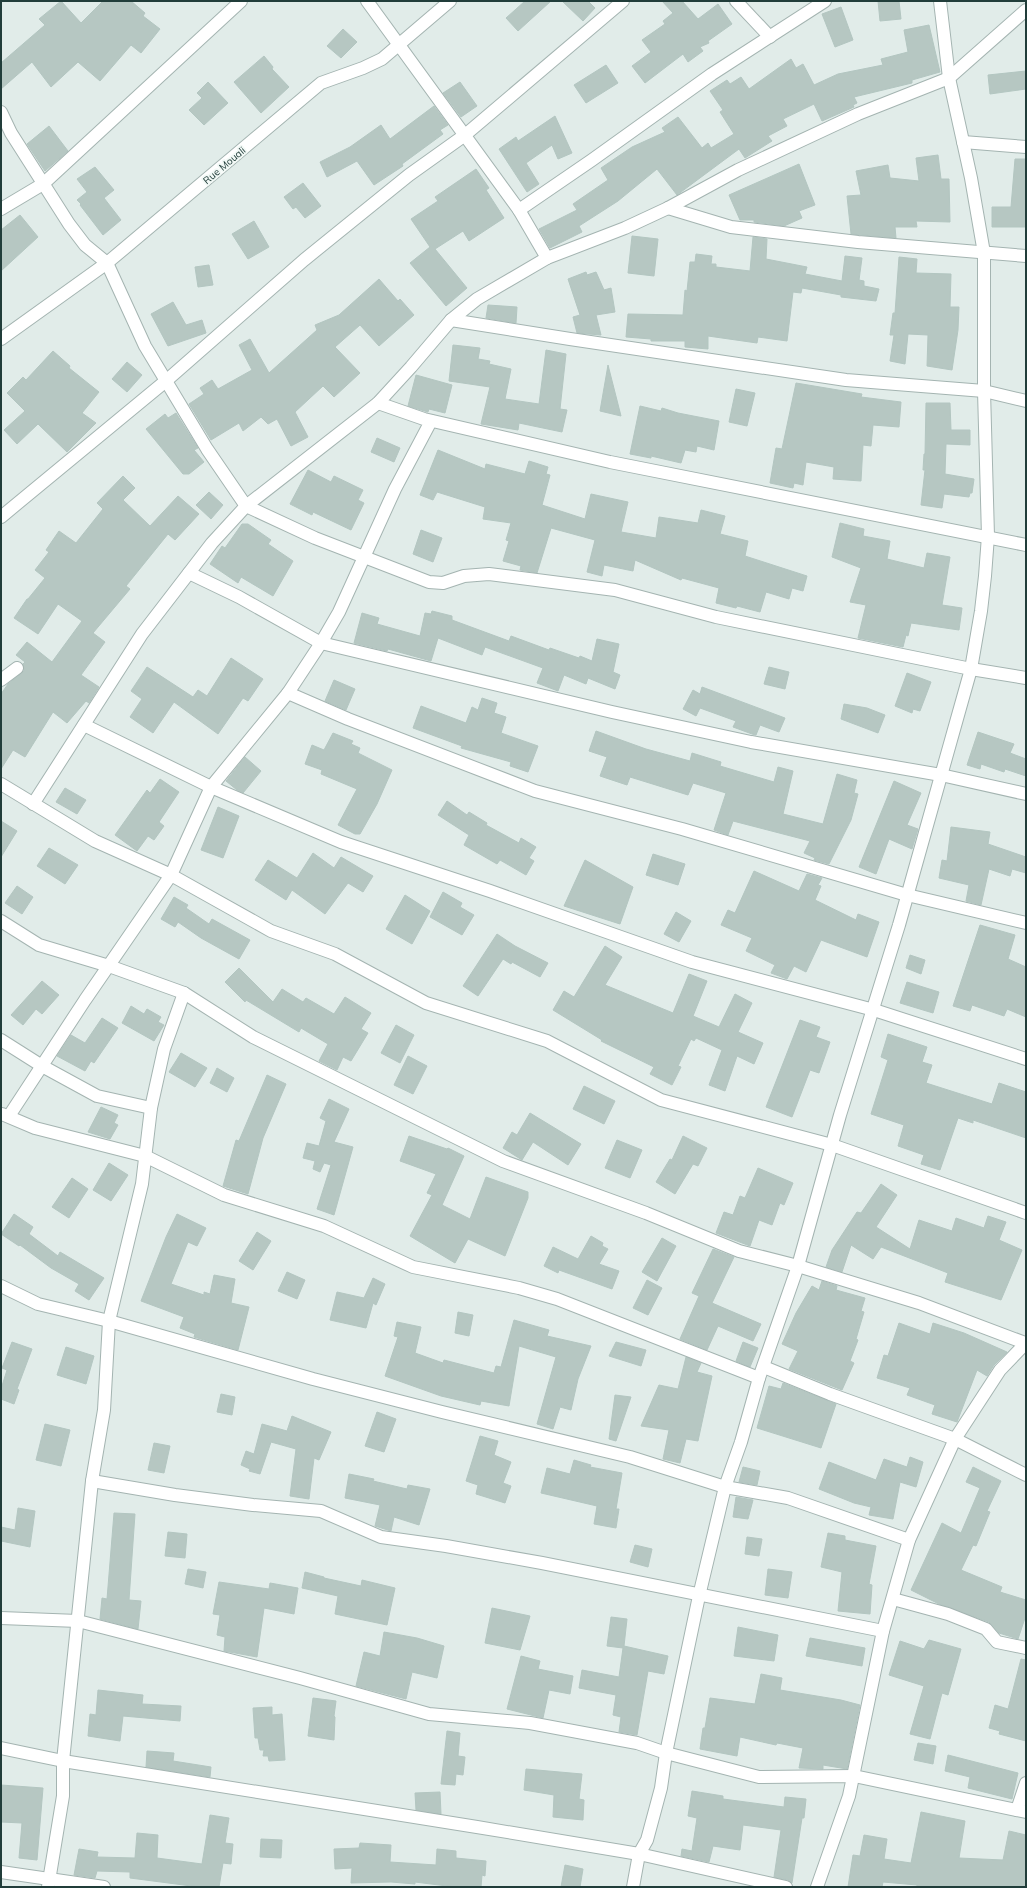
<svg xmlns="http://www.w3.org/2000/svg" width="1027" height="1888" viewBox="0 0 1027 1888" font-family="Mulish,sans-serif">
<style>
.building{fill:#b6c7c2;stroke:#b3c6c1}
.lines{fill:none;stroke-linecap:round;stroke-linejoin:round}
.minor-casing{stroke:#a4b4b1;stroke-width:14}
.minor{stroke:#fff;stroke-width:12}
.labels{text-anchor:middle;stroke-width:3.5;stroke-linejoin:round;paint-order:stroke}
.street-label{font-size:10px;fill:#213d3a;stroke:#f2f9f6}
</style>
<rect width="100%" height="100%" fill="#e1ece9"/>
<g class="building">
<polygon points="61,1 81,23 103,1 131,1 145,13 143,16 160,29 141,53 131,45 100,81 78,62 51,87 32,62 1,89 1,63 45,25 39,19"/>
<polygon points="525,1 551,1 518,31 506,18"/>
<polygon points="562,1 588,1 595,8 583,21"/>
<polygon points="662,1 682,1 698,19 718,4 732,24 708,41 709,43 700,47 703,51 688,62 683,54 645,83 632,66 651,52 642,40 665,24 663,21 673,13"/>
<polygon points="878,1 899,1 901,19 880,21"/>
<polygon points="841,7 853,40 835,47 822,14"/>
<polygon points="929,25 940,72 912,80 912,83 854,97 857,103 853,105 854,107 822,121 814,104 783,119 787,126 768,136 772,141 745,158 739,149 677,195 657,169 618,201 579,226 582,232 550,248 539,229 577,210 573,204 608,180 601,168 632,147 665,132 662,128 678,117 702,148 708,143 711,148 734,134 720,112 723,110 710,91 727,80 730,84 741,77 749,89 791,59 796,68 803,64 814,85 838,74 883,65 881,59 908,52 904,30"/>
<polygon points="343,29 357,42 341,58 327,46"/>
<polygon points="264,56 273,67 272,69 289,87 261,113 234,82"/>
<polygon points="606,65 618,83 586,103 574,85"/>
<polygon points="1026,71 1026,89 990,94 988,75"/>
<polygon points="208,82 228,103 204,125 189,110 202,98 197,93"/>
<polygon points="460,82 477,106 461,117 443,93"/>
<polygon points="434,106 448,125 440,130 443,134 402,164 403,166 374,185 357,161 327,177 320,162 350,147 381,125 390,139"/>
<polygon points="555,116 572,153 558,159 552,145 526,163 539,184 527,192 499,149 516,137 518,141"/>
<polygon points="49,126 68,151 45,171 27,144"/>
<polygon points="938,155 941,179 949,179 950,222 916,221 917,227 895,227 896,238 851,234 847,196 861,195 856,171 888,165 890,178 919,181 916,158"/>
<polygon points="1015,159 1026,159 1026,227 992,227 992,207 1011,207"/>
<polygon points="799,164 815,205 799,211 802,218 784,226 754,222 754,220 740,220 729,195"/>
<polygon points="95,167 114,190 104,198 121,220 103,235 80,205 81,204 77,200 87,192 77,179"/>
<polygon points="476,169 489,188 486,190 504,218 469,241 463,231 435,249 467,288 446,306 410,263 430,247 411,219 438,201 435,197"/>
<polygon points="303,183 321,206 305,218 296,207 293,209 284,197"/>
<polygon points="20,215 38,237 1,271 1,230"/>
<polygon points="254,221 269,247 248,259 232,234"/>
<polygon points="632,236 658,239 654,276 628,273"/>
<polygon points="753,237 767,239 766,259 807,267 805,274 842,281 845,256 862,258 859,280 864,281 864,286 879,289 876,301 841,297 841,295 802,288 801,293 793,292 787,341 758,337 757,343 708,336 708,349 685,347 685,341 651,341 651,339 626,337 628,314 683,315 685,290 687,291 690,262 695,262 696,254 712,256 711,264 716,264 716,267 750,271"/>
<polygon points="899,257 917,259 916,273 951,274 950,307 959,307 958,330 952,370 927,366 928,335 908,334 905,364 890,361 894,335 890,335 893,313 895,313"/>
<polygon points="209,265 213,285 198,287 195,267"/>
<polygon points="586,272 587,275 596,272 604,290 611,288 615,312 596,315 601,335 577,333 573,317 580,315 568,279"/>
<polygon points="379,279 398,301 400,299 414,315 379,346 360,325 335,347 360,373 334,397 323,386 295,412 308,437 291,446 277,419 268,424 261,417 243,431 239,423 211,440 189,404 204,394 200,388 212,380 218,389 252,370 239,345 250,339 269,373 317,330 315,325 339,315"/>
<polygon points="173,302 186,325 202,320 206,333 168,346 151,314"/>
<polygon points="488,305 517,307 516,323 486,318"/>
<polygon points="453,345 480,348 478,359 490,361 489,364 511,369 505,399 539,404 546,350 566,354 560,409 567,410 562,432 519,423 518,430 481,424 490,387 449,381"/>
<polygon points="53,351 70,366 69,368 99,392 82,413 96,423 67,452 38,424 17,444 4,430 25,411 7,393 23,377 26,380"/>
<polygon points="127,362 142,375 127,392 112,379"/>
<polygon points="608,365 621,416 600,411"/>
<polygon points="416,375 452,385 445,413 429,409 428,412 408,406"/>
<polygon points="796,383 862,394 861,397 901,402 899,427 873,425 871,446 863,445 861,481 833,479 834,467 806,462 803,485 794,483 793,488 770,483 776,448 782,449"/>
<polygon points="736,389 755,393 747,426 729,422"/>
<polygon points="926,403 950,403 951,430 970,430 970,445 946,444 945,474 974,479 972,493 970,493 969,497 944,494 942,508 921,505 925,470 923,470 924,454 925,454"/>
<polygon points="640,406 661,411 662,408 678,413 719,421 714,450 697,446 696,452 685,450 681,463 651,456 651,458 630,454"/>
<polygon points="176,413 198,448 194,450 204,462 189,474 183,474 146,429 165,414 168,418"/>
<polygon points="377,438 400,448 394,462 371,452"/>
<polygon points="438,450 485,469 486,464 525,474 529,461 548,467 546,474 550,475 542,505 585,519 591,494 628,502 621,532 656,538 659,517 698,523 701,510 725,516 720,534 748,541 745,556 807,576 803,591 792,588 789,599 766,592 760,612 737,606 736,608 716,603 719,588 682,578 681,580 635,560 633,571 604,565 602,576 587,572 595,540 551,528 537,573 520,570 521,566 503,561 509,541 506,540 511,523 483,519 485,507 437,492 433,500 420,495"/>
<polygon points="308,470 331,482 334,476 363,490 358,500 364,503 351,530 313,512 312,515 290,504"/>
<polygon points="123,476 135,488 123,500 150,526 178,496 199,514 175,540 168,534 126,586 130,589 93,633 105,642 81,675 99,687 89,703 86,701 67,723 53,712 25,757 13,750 1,769 1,694 8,684 24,671 23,664 25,662 16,655 27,642 52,662 82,621 58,604 38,634 14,618 27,599 28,599 45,578 35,570 49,552 46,550 59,531 76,543 103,509 97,503"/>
<polygon points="209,492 223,505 211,519 196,505"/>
<polygon points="840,523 864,529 863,536 890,541 887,559 924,568 927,553 950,557 942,605 962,608 959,630 911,623 908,636 906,635 903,647 858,638 866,605 850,602 861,568 832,557"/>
<polygon points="242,524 248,524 271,540 268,544 293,561 273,596 241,577 238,583 210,564 222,546 225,548"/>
<polygon points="421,530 442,538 433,562 413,554"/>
<polygon points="432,611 452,616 452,620 509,641 511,636 549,650 550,648 579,658 580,656 592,661 597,639 619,644 613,672 620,675 615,689 588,678 586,684 564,675 558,691 537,683 543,668 485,647 482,655 438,638 431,661 388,649 387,651 354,643 362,613 379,618 377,624 420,636 425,613 431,614"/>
<polygon points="231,658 263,679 248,701 243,698 218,734 174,702 153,733 130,717 142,699 131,691 147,667 193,697 198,690 207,696"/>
<polygon points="769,667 789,672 785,689 764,684"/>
<polygon points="907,673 931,682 920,711 913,709 912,713 895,706"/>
<polygon points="334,680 355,689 346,710 325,701"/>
<polygon points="702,687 785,718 779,732 760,725 756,735 752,734 733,727 736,721 700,708 696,716 683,709 693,690 700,694"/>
<polygon points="482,698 497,703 494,713 506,717 501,733 538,746 528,772 510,766 511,762 461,748 462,746 413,728 421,706 466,723 472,707 478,710"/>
<polygon points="844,704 867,708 885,715 878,733 841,719"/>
<polygon points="596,731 646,749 690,761 692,753 721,762 720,766 774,782 778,767 793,771 783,814 823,824 837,774 857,780 854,793 858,794 851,820 829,864 814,860 815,858 804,853 810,841 733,821 728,835 714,830 726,793 693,783 688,795 630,777 627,785 600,776 607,757 589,751"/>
<polygon points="978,732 1014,744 1010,753 1026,759 1026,776 1005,769 1004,772 981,764 980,769 967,765"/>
<polygon points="333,733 353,741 351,744 360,748 358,753 392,770 377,804 360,834 355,834 338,825 357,789 321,774 322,770 305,764 312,745 324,750"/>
<polygon points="245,757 261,771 243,793 237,790 226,781"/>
<polygon points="160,779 179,792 159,822 164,826 154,840 148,836 137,851 115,835 147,790 150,793"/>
<polygon points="894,781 921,793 907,825 918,829 912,849 889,839 876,874 859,867"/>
<polygon points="65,788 86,800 77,814 56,802"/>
<polygon points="447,801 467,815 469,812 487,823 486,825 519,843 521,838 536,847 529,858 534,861 526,875 500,860 497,864 464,845 469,835 438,815"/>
<polygon points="218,807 239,816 223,858 201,850"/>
<polygon points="1,821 17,831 1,857"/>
<polygon points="951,827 990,832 988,844 1026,857 1026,873 1012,869 1010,876 989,869 981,905 966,901 969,885 939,878 942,860 947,861"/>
<polygon points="49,848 78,865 65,884 37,866"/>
<polygon points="313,853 334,868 341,857 373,876 363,892 348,883 325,914 292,890 286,900 255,880 268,860 297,878"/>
<polygon points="653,854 685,864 678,885 646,875"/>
<polygon points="585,860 633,887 620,924 564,906"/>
<polygon points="754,871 799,891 807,874 822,878 818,885 821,886 815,900 856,920 858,914 879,922 867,957 821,940 806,972 794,966 787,979 771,973 775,965 746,951 752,938 721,925 728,910 735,913"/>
<polygon points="17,886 33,897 22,914 5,903"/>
<polygon points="443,892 462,903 460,907 474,915 462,935 430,917"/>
<polygon points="405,895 430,911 412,944 386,929"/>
<polygon points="174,897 188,905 186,908 209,924 212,919 250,940 239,959 201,938 178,922 175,927 161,919"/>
<polygon points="676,912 691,921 679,942 664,934"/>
<polygon points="980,925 1015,935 1008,959 1026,967 1026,1017 1007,1009 1004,1016 972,1005 970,1011 953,1006"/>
<polygon points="497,934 515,946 548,963 540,977 512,962 511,964 503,959 478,996 463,986"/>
<polygon points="605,946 622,957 605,985 673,1013 689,974 707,981 693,1016 719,1027 735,994 752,1003 738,1032 763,1043 754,1064 737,1056 725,1091 709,1085 722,1050 696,1038 694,1041 691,1039 678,1066 681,1067 672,1085 650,1074 654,1067 601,1041 602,1040 553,1010 564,991 574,997"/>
<polygon points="910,955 925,960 921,974 906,968"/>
<polygon points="239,968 273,1002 282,989 303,1002 306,998 334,1014 345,997 371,1013 361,1029 368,1033 351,1061 343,1057 337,1070 319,1061 328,1044 301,1028 299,1032 246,1000 245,1002 225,982"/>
<polygon points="42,981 59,995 42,1014 36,1009 23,1025 11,1015"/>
<polygon points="907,982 939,992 933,1013 900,1003"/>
<polygon points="131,1006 144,1014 147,1009 161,1017 158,1022 164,1025 154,1041 122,1023"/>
<polygon points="102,1018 118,1028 94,1063 91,1061 85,1071 57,1056 71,1035 85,1043"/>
<polygon points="800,1020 820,1027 816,1037 830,1042 819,1073 810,1070 792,1117 766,1107"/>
<polygon points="396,1025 414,1035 400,1063 381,1053"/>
<polygon points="888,1034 927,1047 922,1062 932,1065 926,1083 992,1104 999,1083 1026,1092 1026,1138 973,1120 973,1123 958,1118 940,1170 921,1164 924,1155 898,1146 904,1125 871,1114 888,1060 881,1057"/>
<polygon points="181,1053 207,1068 195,1087 169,1072"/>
<polygon points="408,1056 427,1066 413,1094 394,1085"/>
<polygon points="217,1068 234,1078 227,1092 210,1083"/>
<polygon points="267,1075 286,1084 263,1138 248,1194 223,1186 236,1140 239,1141"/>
<polygon points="584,1086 615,1101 604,1124 573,1109"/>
<polygon points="329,1099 349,1109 334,1142 353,1147 334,1215 317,1209 331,1165 324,1163 320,1172 313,1169 315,1161 303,1158 307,1143 319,1146 326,1121 320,1118"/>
<polygon points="101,1107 118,1115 114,1123 118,1125 110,1139 88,1132"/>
<polygon points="530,1113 581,1144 568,1165 533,1142 522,1160 503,1148 512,1132 517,1135"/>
<polygon points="409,1136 447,1149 448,1148 464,1156 442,1205 470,1219 486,1177 528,1192 528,1198 505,1256 468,1239 455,1263 410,1236 432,1195 427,1193 436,1174 400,1161"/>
<polygon points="683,1136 707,1148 698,1166 693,1164 675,1194 656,1182 670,1159 672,1160"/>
<polygon points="617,1140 642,1150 630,1178 605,1168"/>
<polygon points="109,1163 128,1175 111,1201 93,1190"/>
<polygon points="758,1168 793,1183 784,1205 780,1203 772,1225 759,1220 750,1246 716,1233 724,1212 733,1215 740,1196 745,1198"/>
<polygon points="72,1178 88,1189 69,1218 52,1207"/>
<polygon points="881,1184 897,1195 876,1227 910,1249 919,1220 952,1231 956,1218 984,1228 988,1216 1006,1222 999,1240 1022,1250 1001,1300 945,1282 948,1273 881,1247 873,1259 851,1245 842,1272 826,1267 832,1250 857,1212 861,1213"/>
<polygon points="14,1214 33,1227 29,1234 58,1256 60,1252 104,1278 89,1300 75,1291 79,1284 51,1268 20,1245 19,1246 1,1234"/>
<polygon points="177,1214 206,1228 197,1246 188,1242 171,1284 204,1295 204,1292 210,1294 214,1275 235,1279 231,1303 249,1307 238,1350 194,1337 195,1334 180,1328 184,1317 141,1301 166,1237"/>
<polygon points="257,1232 271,1241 253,1270 239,1261"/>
<polygon points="591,1236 603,1243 602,1246 608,1249 599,1264 619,1271 612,1289 559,1270 558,1273 544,1266 553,1247 578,1259"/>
<polygon points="662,1238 676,1246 657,1281 642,1272"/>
<polygon points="713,1249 734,1257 712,1303 761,1324 753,1341 718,1326 707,1350 680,1339 699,1296 692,1293"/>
<polygon points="287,1272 305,1280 297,1299 278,1291"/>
<polygon points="373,1278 385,1284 376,1305 373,1303 366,1328 330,1320 337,1292 364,1298"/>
<polygon points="647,1280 662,1288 648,1315 633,1308"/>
<polygon points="822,1281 837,1286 836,1290 865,1298 861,1311 864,1312 856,1339 858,1340 850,1361 854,1363 842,1390 789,1369 798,1351 782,1344 796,1313 812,1286 819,1290"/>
<polygon points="458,1312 473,1315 469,1336 455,1333"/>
<polygon points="514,1320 549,1330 547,1336 591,1346 578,1379 571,1410 560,1407 553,1429 537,1424 556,1357 519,1346 509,1406 481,1401 480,1405 441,1396 385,1376 398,1337 394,1336 397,1322 421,1327 415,1353 443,1363 444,1360 494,1373 496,1366 501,1367"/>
<polygon points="899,1323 930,1334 933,1323 964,1333 1007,1352 994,1365 987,1376 977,1370 957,1422 932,1414 935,1405 907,1395 910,1388 877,1378 884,1355 888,1356"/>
<polygon points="12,1342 32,1349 17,1389 19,1390 14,1404 1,1399 1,1389 7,1370 2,1368"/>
<polygon points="616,1342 646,1350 641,1366 609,1356"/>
<polygon points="743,1342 758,1348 750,1367 736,1361"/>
<polygon points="66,1347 94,1356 86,1384 57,1375"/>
<polygon points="686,1357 701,1363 697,1372 712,1376 698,1441 686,1439 680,1463 663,1459 669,1430 641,1426 659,1385 678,1389"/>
<polygon points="783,1383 836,1404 821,1448 757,1428 769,1386 781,1389"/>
<polygon points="221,1394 235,1397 232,1415 217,1412"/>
<polygon points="615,1395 631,1397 616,1441 609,1439"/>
<polygon points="377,1412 396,1419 384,1452 365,1446"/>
<polygon points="292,1416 331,1432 319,1460 314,1458 309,1499 290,1496 296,1449 271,1442 260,1474 249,1471 250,1469 241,1465 246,1451 254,1454 262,1424 287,1431"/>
<polygon points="45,1424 70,1430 61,1466 36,1460"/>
<polygon points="480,1436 498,1441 494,1455 511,1462 503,1483 511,1486 505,1503 476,1494 478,1485 466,1481"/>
<polygon points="154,1443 170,1446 164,1473 148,1470"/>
<polygon points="910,1457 923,1462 916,1487 900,1482 893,1519 869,1515 871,1507 854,1503 819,1489 829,1462 876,1480 884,1459 907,1467"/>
<polygon points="574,1460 591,1465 590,1467 622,1473 616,1509 619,1509 616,1528 594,1524 597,1506 541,1493 547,1468 570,1474"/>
<polygon points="743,1467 760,1471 757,1485 739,1482"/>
<polygon points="973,1467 1001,1481 987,1511 990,1512 976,1546 973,1545 961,1570 1002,1587 1000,1592 1026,1600 1026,1615 1018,1639 999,1633 989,1622 939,1604 911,1590 942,1523 961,1533 980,1488 966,1482"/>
<polygon points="349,1474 374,1479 373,1481 407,1489 408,1485 430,1489 419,1525 394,1517 391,1531 375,1526 380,1505 345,1498"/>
<polygon points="736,1497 753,1500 748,1519 733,1517"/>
<polygon points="18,1508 35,1511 30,1547 1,1541 1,1527 15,1530"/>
<polygon points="114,1513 135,1514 129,1600 141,1601 138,1629 100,1619 102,1598 107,1599"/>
<polygon points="168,1532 187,1534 185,1558 165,1556"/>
<polygon points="828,1533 845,1536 845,1540 876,1546 869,1584 872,1585 870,1614 838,1611 842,1572 821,1567"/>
<polygon points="747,1537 762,1539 759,1556 745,1554"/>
<polygon points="635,1545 652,1549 648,1567 630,1562"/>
<polygon points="188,1569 206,1572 203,1588 185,1584"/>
<polygon points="768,1569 792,1572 788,1598 765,1595"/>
<polygon points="305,1572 324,1577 324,1578 361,1586 362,1580 395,1588 387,1625 335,1614 338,1596 302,1588"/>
<polygon points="219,1582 269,1589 270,1583 298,1588 294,1614 264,1608 257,1657 224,1651 225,1637 217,1635 220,1615 213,1614"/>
<polygon points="492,1608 530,1616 520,1650 485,1643"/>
<polygon points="611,1617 627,1619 624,1646 668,1656 664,1674 648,1671 637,1735 619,1732 621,1717 613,1715 616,1695 579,1688 582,1670 619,1677 623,1648 607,1646"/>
<polygon points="738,1627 778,1635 774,1661 734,1656"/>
<polygon points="384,1632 417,1638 444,1646 437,1678 412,1672 406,1699 356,1686 364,1652 380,1656"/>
<polygon points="810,1638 865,1648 862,1666 806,1656"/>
<polygon points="929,1640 961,1649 948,1695 942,1693 930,1739 910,1734 924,1686 889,1675 900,1641 924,1649"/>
<polygon points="521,1656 540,1661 538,1669 573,1676 570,1694 549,1690 543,1718 507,1709"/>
<polygon points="1021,1659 1026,1660 1026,1741 999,1734 1000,1731 989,1728 995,1705 1008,1709"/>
<polygon points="761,1674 782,1678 780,1690 841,1700 860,1705 847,1769 823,1765 823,1769 799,1768 803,1748 777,1743 776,1745 740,1737 737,1756 700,1749 703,1728 705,1728 710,1698 755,1704"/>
<polygon points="98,1690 143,1695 142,1704 181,1706 180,1721 123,1716 120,1741 88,1736 90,1714 96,1715"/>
<polygon points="313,1698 336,1701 334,1716 335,1717 334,1740 308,1736"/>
<polygon points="272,1707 272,1715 282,1714 285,1760 269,1761 268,1756 263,1756 264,1750 260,1750 258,1738 255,1738 253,1708"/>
<polygon points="447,1731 460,1733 458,1756 465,1757 463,1775 456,1774 455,1785 441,1784"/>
<polygon points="918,1743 936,1746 933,1764 914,1760"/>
<polygon points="147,1751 174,1753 173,1761 211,1767 210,1777 146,1767"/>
<polygon points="948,1755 1018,1773 1012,1799 968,1788 970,1777 945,1771"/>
<polygon points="526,1769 582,1774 579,1799 584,1800 583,1820 553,1817 554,1795 524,1790"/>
<polygon points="1,1785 43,1788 37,1860 19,1858 22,1823 1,1822"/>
<polygon points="692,1791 723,1796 723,1799 784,1807 785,1797 806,1799 804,1818 802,1818 792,1883 788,1880 774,1877 781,1830 743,1825 740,1850 713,1846 709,1862 681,1856 682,1849 692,1851 697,1818 688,1816"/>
<polygon points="440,1792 441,1814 416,1810 415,1793"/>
<polygon points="921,1812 965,1821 959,1858 1003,1860 1009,1831 1026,1835 1026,1887 917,1887 917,1885 883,1882 882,1887 848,1887 853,1855 860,1856 864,1835 887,1839 884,1859 911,1863"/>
<polygon points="210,1815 229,1818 225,1843 233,1844 231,1864 223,1863 219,1887 199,1887 130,1878 130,1872 97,1871 95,1878 74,1875 79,1849 98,1852 97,1857 135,1858 137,1833 158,1835 157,1858 202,1864"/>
<polygon points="261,1839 282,1840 281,1858 260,1857"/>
<polygon points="360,1843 391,1845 390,1862 436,1865 437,1849 456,1851 456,1858 486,1861 485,1876 482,1875 481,1887 455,1887 415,1882 415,1884 391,1882 351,1883 352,1868 335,1869 334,1849 359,1848"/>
<polygon points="565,1865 583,1869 580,1887 561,1887"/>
</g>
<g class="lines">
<defs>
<g id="minor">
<polyline points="367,1 519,210 547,258"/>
<polyline points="736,1 770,37"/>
<polyline points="1,112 11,133 69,224 85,245 107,263 145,346 207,449 246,506 315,538 429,582 443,583 464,576 489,574 615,590 716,617 971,669 1026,678"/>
<polyline points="963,142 1026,147"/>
<polyline points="668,208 731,227 858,242 1026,256"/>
<polyline points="1,209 43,184 241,1"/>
<polyline points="519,210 592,160 712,74 825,1"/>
<polyline points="451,320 570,339 846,380 984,391 1026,401"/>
<polyline points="1,339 107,263 321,83 363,68 382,59 450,1"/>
<polyline points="378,403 424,419 610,462 1026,545"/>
<polyline points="1,517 167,380 304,260 409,175 465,135 623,1"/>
<polyline points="189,573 239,597 321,643 612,712 751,742 941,775 1026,794"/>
<polyline points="1,680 17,668"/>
<polyline points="288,693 348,719 535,791 682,829 907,895 1026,923"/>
<polyline points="84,725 211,787 341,842 490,891 692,962 874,1010 1026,1059"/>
<polyline points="1,784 95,841 171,875 271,931 335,954 426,1003 547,1041 661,1100 832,1145 1026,1213"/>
<polyline points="33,804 142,634 212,543 246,506 378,403 411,367 451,320 477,299 547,258 625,228 668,208 738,170 858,114 949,78 1026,10"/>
<polyline points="1,921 39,945 109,966 184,993 253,1037 503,1161 646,1213 739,1251 798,1266 919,1303 1025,1343"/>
<polyline points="1,1040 42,1066 97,1096 151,1108"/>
<polyline points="2,1114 35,1128 145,1156 224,1195 324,1226 413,1267 519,1288 557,1299 759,1378"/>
<polyline points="9,1116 85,1000 171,875 211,787 288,693 321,643 339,612 395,489 431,421"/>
<polyline points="1,1286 38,1304 109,1321 313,1379 442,1412 630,1457 725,1487 788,1498 909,1540"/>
<polyline points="764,1367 830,1394 955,1439 1026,1475"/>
<polyline points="92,1481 175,1495 253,1505 321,1511 381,1537 446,1546 542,1563 883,1631"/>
<polyline points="893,1599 948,1614 986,1629 997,1642 1026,1648"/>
<polyline points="1,1618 78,1621 300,1678 429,1714 530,1723 637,1743 666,1753 759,1777 854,1776 1026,1812"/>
<polyline points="1,1748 63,1761 477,1827 639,1854 786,1887"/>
<polyline points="1017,1810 1026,1783"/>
<polyline points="1,1872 104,1887"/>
<polyline points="48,1887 63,1796 63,1761 92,1481 104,1410 109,1321 142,1184 151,1108 164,1049 184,993"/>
<polyline points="633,1887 639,1854 647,1840 661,1788 666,1753 699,1596 725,1487 741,1442 759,1378 798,1266 840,1115 899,925 971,669 981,611 985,576 988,536 984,391 984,253 971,178 949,78 940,1"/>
<polyline points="817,1887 849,1796 883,1631 909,1540 955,1439 1000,1370 1026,1343"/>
</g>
</defs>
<use href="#minor" class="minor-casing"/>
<use href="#minor" class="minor"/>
</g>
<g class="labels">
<g class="street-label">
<text transform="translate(224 165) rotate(-40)" y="4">Rue Mouali</text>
</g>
</g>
<rect width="1027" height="1888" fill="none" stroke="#213d3a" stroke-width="4"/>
</svg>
